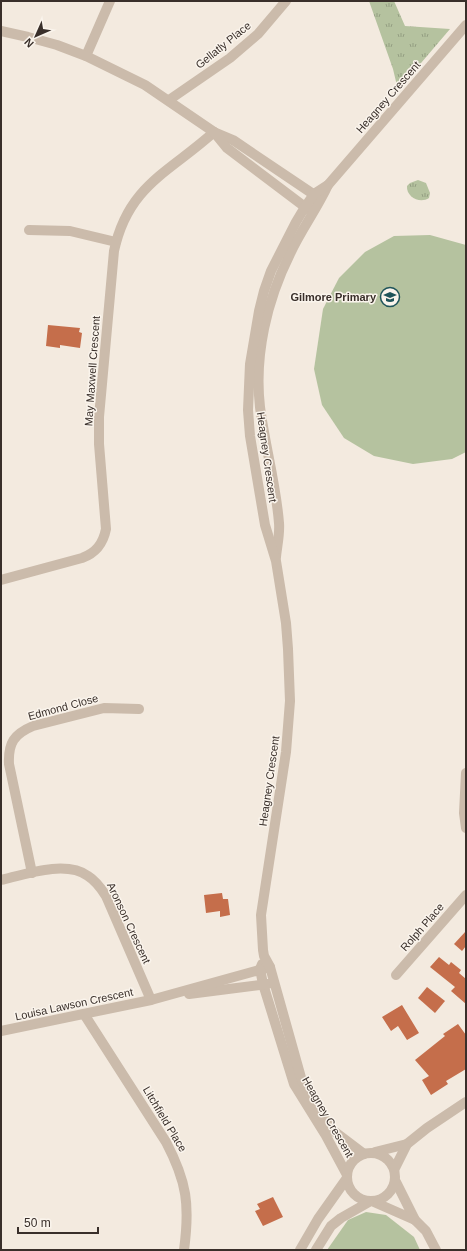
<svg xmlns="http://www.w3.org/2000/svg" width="467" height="1251" viewBox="0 0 467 1251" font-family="Helvetica,sans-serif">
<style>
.grass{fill:#b5c29f}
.park{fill:url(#park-tufts)}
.building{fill:#c56e4b}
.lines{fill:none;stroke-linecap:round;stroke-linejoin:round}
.minor{stroke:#cbbbab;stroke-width:10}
.tertiary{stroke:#cbbbab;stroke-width:10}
.labels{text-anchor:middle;stroke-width:3;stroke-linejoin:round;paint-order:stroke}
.street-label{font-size:11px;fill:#392f2a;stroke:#faf4ec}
.poi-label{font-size:11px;font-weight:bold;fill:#392f2a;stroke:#faf4ec;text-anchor:end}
</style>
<defs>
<pattern id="park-tufts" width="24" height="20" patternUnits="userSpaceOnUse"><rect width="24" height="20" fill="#b5c29f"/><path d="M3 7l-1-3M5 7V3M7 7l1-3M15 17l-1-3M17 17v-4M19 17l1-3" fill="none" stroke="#949e82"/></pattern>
</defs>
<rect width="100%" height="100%" fill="#f3eadf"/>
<g class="grass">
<polygon points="430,235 466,245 466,452 452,459 413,464 374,456 344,438 322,405 314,369 323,309 339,278 365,252 394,236"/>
<polygon points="366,1212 386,1215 414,1237 420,1250 327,1250 348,1220"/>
</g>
<g class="park">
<polygon points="369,1 394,1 405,26 450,29 398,90 393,69"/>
<path d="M418,180L426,183L430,193L429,198C420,204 406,197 407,186L410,183Z"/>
</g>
<g class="building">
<polygon points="48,325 80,328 79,332 82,333 80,348 60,345 60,348 46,346"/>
<polygon points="222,893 223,899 228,899 230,915 220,917 220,911 206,913 204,895"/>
<polygon points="466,931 466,946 462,951 454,944"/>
<polygon points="439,957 449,965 451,962 461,970 459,973 466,979 466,1004 451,991 455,987 430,967"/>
<polygon points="427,987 445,1001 435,1013 418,998"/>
<polygon points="402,1005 419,1033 407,1040 398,1026 391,1031 382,1017"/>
<polygon points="458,1024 466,1035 466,1069 446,1081 448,1084 431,1095 422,1080 429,1076 415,1060 445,1036 443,1034"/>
<polygon points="273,1197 283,1217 263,1226 255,1211 260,1209 257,1204"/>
</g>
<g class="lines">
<g class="minor">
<polyline points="86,56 110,1"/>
<polyline points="169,100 230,58 258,34 286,1"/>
<polyline points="29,230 70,231 116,242"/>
<path d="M1,580L82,558C96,553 103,544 106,529L99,444V417L114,251C128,185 170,172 214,132"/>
<polyline points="466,773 464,813 466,828"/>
<path d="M32,873L9,764C8,743 14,734 33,726L104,708L139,709"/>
<path d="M1,880C26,874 66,860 88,876C96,881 101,888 106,896L151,1000"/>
<polyline points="396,975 466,895"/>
<path d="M84,1014L166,1142C187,1182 190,1205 184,1250"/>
<polyline points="396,1182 415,1220 426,1231 436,1250"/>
<polyline points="374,1202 415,1220"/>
</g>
<g class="tertiary">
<polyline points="1,31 28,37 57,45 86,56 145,85 214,132 233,140 319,198"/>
<polyline points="214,132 227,148 309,210"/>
<path d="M276,557C277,546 280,534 279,523C276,484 265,446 260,407C254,355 267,300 290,254C301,230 317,209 328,185"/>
<polyline points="262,964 260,969 263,984 294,1084 325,1134 347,1175"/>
<polyline points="189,994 268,984"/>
<polyline points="1,1031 151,1000 270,967"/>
<polyline points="375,1152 407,1144"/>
<circle cx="371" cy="1177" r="24"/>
<polyline points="364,1154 331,1129 302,1081 270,967 264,956 263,950 261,915 286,752 290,701 288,649 286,623 276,561 265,525 250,436 248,410 250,364 259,311 264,291 271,271 296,222 305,207 314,194 328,185 466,25"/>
<polyline points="395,1168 407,1144 427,1128 466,1102"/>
<polyline points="300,1250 318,1219 347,1178"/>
<polyline points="316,1250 331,1226 341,1218 369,1202"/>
</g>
</g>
<defs>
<symbol id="school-ring" viewBox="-11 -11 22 22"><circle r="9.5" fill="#faf4ec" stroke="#1f545a" stroke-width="1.5"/><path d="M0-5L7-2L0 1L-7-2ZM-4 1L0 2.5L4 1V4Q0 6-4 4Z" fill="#1f545a"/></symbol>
</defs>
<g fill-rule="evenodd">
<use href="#school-ring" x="379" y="286" width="22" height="22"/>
</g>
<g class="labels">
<g class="street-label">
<text transform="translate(223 45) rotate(-39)" y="4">Gellatly Place</text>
<text transform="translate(388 97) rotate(-49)" y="4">Heagney Crescent</text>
<text transform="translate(92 371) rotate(-86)" y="4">May Maxwell Crescent</text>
<text transform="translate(267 457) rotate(82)" y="4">Heagney Crescent</text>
<text transform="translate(63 707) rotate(-15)" y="4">Edmond Close</text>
<text transform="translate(269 781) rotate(-82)" y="4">Heagney Crescent</text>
<text transform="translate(129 923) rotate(65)" y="4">Aronson Crescent</text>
<text transform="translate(422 927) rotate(-49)" y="4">Rolph Place</text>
<text transform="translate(74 1004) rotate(-12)" y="4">Louisa Lawson Crescent</text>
<text transform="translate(328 1117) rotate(60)" y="4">Heagney Crescent</text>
<text transform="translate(165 1119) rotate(59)" y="4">Litchfield Place</text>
</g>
<g class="poi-label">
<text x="376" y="301">Gilmore Primary</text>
</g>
</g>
<rect width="467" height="1251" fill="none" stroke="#392f2a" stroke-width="4"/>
<g transform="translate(36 36) rotate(225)" stroke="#faf4ec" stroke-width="3" paint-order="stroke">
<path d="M0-3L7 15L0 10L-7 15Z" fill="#392f2a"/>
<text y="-6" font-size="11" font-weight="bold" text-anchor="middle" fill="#392f2a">N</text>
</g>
<path d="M18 1227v6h80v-6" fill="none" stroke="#392f2a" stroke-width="2"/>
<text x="24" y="1227" font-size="12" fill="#392f2a" stroke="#faf4ec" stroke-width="3" paint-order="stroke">50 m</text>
</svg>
